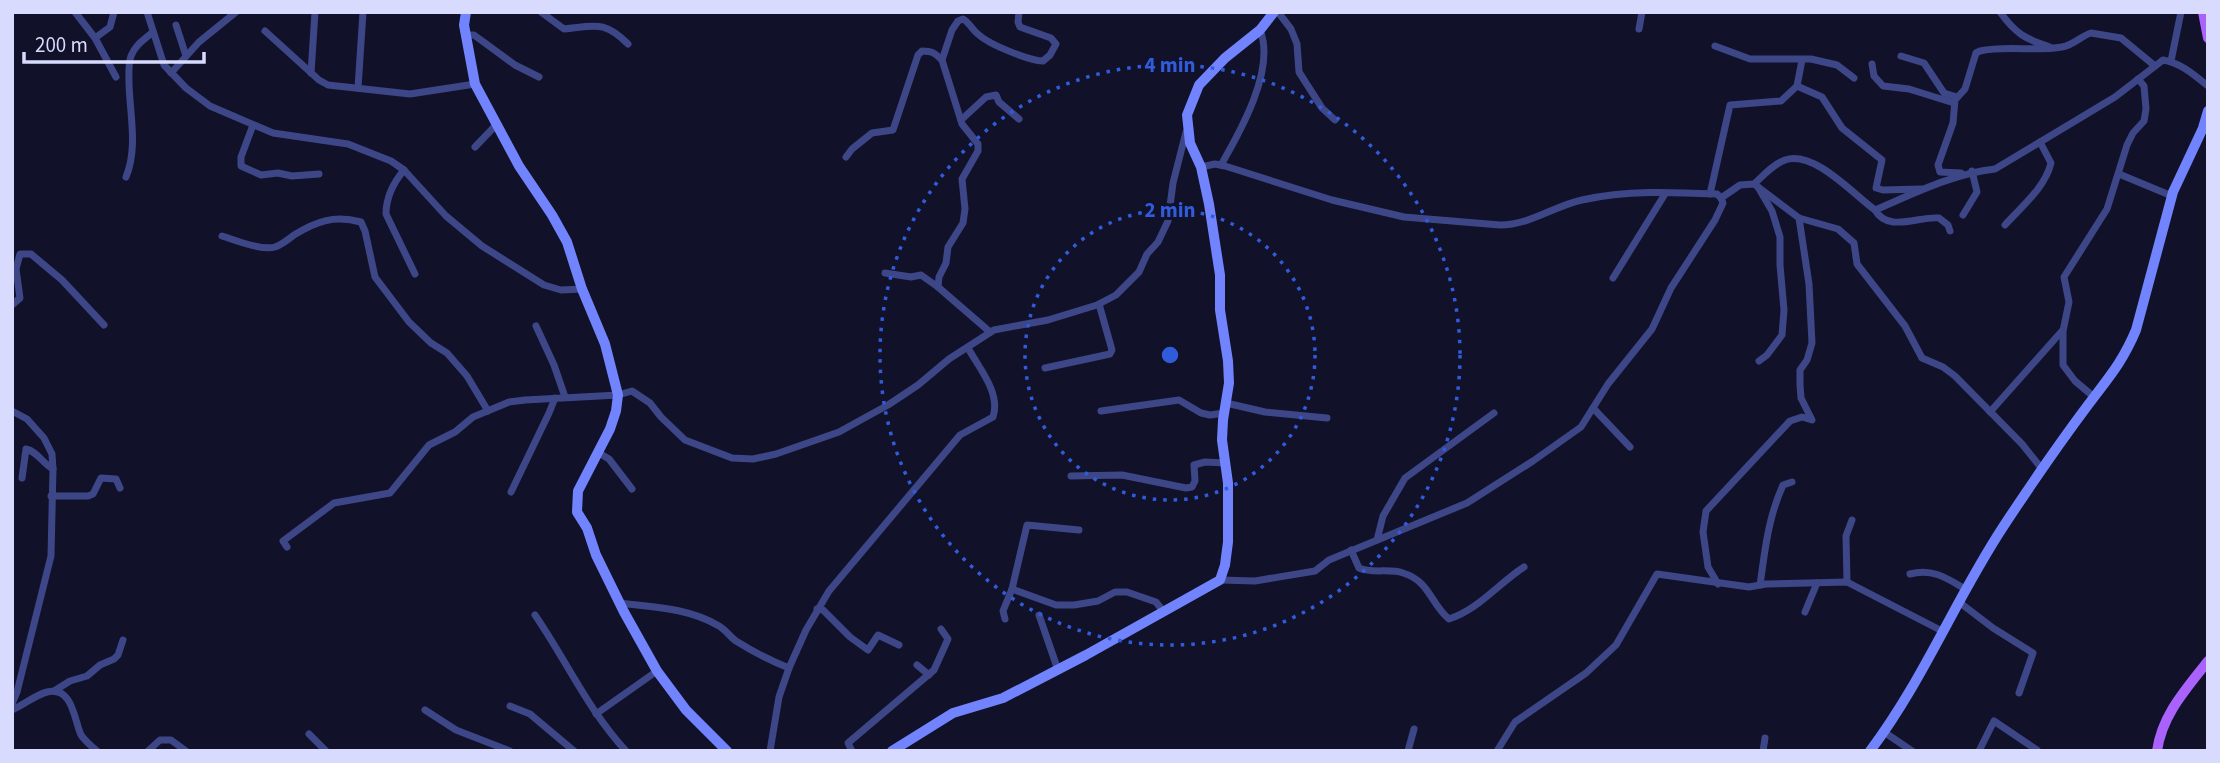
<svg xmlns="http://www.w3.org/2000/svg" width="2220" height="763" viewBox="0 0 2220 763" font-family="'Source Sans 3',sans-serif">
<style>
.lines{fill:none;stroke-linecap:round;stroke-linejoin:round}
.street{stroke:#3d4687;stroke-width:7}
.secondary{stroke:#7284fd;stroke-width:10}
.primary{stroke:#aa62fc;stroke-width:10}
.ring{fill:none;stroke:#305cdc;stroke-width:3.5;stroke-dasharray:3.5 7}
.centre{fill:#305cdc;stroke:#111129;stroke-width:3.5}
.ring-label{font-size:21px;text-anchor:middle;font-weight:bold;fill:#305cdc;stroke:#111129;stroke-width:6;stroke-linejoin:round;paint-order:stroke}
</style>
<rect width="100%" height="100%" fill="#111129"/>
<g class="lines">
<g class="street">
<polyline points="75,12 95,38 116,77"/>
<polyline points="147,12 164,65 186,88 210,106 273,133 348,144 391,161 404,170 446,216 482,246 544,285 561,290 582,289"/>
<path d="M541,12L564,29C595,26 604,20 628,44"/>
<polyline points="1278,12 1291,29 1297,44 1299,72 1322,108 1335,120"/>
<path d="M2000,12C2016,34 2025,39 2050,47"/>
<polyline points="176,25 186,56"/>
<polyline points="1639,29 1642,12"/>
<polyline points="265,31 319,80 328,85 410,94 475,84"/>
<polyline points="466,35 474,35 515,65 539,77"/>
<polyline points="95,38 110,27 114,12"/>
<polyline points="1715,46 1750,59 1811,59 1837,65 1854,78"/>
<polyline points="1901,56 1924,63 1944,93 1957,97"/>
<polyline points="2171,61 2181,12"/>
<polyline points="1872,64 1874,76 1883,86 1909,89 1954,103"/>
<polyline points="171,73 199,42 236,12"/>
<polyline points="311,73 315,12"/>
<polyline points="1797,86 1822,97 1842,128 1882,160 1876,188 1883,190 1921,189"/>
<polyline points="358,88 363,12"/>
<polyline points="961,120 986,97 996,95 999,102 1019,119"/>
<polyline points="253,125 241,157 241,166 261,175 278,173 292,176 319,174"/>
<polyline points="475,147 496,125"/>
<path d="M846,157L852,149L872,133L893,130L918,55L922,51C932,51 935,53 942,60"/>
<path d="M1221,165C1240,132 1276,69 1260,30"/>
<path d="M1201,167L1215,164L1225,166L1332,200L1404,217L1500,225C1530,225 1554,206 1582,200C1626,190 1672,192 1717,194L1721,198"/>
<path d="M404,170C394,182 386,197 386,214L415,274"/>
<path d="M1961,173L1940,172L1938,165L1953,123L1955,100L1965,89L1976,53L1980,51C2007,45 2035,52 2062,47C2074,45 2081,36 2091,33L2121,38L2155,66"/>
<polyline points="2119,174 2172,196"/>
<path d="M126,177C138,148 130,115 129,84C129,75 128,64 131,56C135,45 145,39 153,32"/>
<polyline points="1754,184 1799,218 1838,229 1854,243 1857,264 1905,326 1922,358 1943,367 1955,376 2022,444 2042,469"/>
<polyline points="1758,187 1772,211 1780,237 1780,265 1784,310 1782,335 1767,355 1759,361"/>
<polyline points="1710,194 1730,105 1781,101 1797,86 1802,60"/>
<path d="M1721,198L1740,185L1754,184C1764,175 1772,165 1785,160C1814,150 1853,194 1875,210C1915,193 1952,174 1995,169L2115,97L2163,60C2181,63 2194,75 2208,86"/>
<path d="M1875,210C1888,233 1918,216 1939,218L1948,225L1950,231"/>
<polyline points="1963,215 1977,192 1972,171"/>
<path d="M2005,225C2021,207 2045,188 2051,163L2040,142"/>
<path d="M222,236C235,240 262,251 275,247C281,245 289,239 294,235C317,221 334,215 361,222L365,231L375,277L409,322L431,343L447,353L467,376L488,411"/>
<polyline points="885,273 911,277 921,275 938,287"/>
<polyline points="1613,278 1665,194"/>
<polyline points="12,305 20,298 16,269 20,254 31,254 62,280 104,325"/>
<polyline points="536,326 554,365 565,397"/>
<path d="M990,332L938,287L939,277L946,263L948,247L963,223L965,209L962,179L978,151V144L962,124L942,60L952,30L958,21L963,19C970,23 972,30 979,35C990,45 1028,60 1043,61L1050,55L1056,44L1051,38L1020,27L1018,22L1019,12"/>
<polyline points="1045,368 1110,354 1112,350 1099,304"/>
<polyline points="2094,397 2075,381 2063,365 2063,331 2069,302 2064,277 2107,209 2127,145 2133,133 2144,121 2146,109 2144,86 2138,79"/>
<polyline points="1226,403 1265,412 1327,418"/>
<polyline points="1593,408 1630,447"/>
<polyline points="12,411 27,419 44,438 52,454 53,469 51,556 17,692 12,704"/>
<polyline points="1101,411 1179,400 1201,413 1210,415 1224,413"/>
<polyline points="1990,412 2062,331"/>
<polyline points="599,453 609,459 632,489"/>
<polyline points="1071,476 1122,475 1186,488 1192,487 1195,481 1194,465 1205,462 1226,463"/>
<path d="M22,478L26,449C37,451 43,464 53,469"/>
<polyline points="511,492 549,413 555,398"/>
<polyline points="51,496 88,496 93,494 101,478 116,479 120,488"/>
<polyline points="1377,540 1383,516 1405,478 1494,413"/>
<polyline points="287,547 283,541 334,503 390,493 429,445 455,432 473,417 509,402 525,400 618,395 632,391 650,403 661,417 685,440 732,458 753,459 776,454 839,432 888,405 918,385 949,359 994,330 1048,320 1097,305 1116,295 1139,272 1147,254 1158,242 1168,221 1173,183 1186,132"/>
<path d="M1351,550L1359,568C1373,574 1389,568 1403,573C1430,581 1431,605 1449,619C1478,610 1499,583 1524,567"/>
<path d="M1910,574C1932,568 1947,578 1965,589"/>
<polyline points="1220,580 1255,581 1315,571 1329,560 1467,503 1533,461 1581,427 1608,384 1652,329 1671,288 1715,220 1723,203 1721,198"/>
<polyline points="1847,582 1846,536 1852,520"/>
<polyline points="1718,584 1708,567 1703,532 1706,511 1790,421 1802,417 1812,420 1801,398 1800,385 1800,370 1807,360 1812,343 1809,284 1799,218"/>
<path d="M1760,585C1765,550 1768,518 1783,485L1792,482"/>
<polyline points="1012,589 1056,605 1074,605 1098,601 1115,592 1127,592 1156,602 1163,611"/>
<polyline points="1959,602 1993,628 2033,653 2019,693"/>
<path d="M619,603C653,607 689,608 719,626C726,630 730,637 736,641C752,651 771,661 789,668"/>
<polyline points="817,609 823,610 850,637 868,650 878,635 899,645"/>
<polyline points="1805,612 1817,583"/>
<path d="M535,615C566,660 588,710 626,751"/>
<polyline points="1039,615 1058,670"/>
<polyline points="1005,619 1003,611 1012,589 1027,525 1079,530"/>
<polyline points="917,665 929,675"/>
<polyline points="54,691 70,681 87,676 100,665 114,659 118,655 123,640"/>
<polyline points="510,706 530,714 574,751"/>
<path d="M12,710C24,705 35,695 47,692C73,686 74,720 81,735C85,741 91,746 97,751"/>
<polyline points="425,710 456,730 510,751"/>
<polyline points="596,714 657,671"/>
<polyline points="1884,732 1912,751"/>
<polyline points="309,734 326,751"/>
<polyline points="148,751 160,740 171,740 186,751"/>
<path d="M770,751L779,697L789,668L806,630L829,591L960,435L993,417C1001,393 979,368 968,348"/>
<polyline points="852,751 848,743 934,670 948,639 941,629"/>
<polyline points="1408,751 1414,729"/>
<polyline points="1497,751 1515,722 1586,673 1616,645 1657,574 1749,587 1766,584 1847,582 1944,632"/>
<polyline points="1763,751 1765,738"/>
<polyline points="1979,751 1994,721 2037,750"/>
</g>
<g class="secondary">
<polyline points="466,12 464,25 475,84 519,166 552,215 567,242 582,289 605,344 618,395 616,411 610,429 578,491 577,512 587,528 596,555 624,612 657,671 686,710 727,751"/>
<polyline points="892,751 953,713 1003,698 1086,655 1220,580 1225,565 1228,542 1228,483 1222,440 1223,420 1229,383 1228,361 1220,310 1220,275 1209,204 1201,167 1190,143 1187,115 1199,85 1225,58 1260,30 1274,12"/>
<path d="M1870,751C1923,681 1955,600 2003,527C2030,486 2058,445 2088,405C2109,377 2122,363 2136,330L2173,192L2203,128L2208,111"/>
</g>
<g class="primary">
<polyline points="2203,12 2208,38"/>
<path d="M2157,751C2162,715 2186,689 2208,661"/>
</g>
</g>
<g class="ring">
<circle cx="1170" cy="355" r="145"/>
<circle cx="1170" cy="355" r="290"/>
</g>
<circle cx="1170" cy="355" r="10" class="centre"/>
<g class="ring-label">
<text x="1170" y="72">4 min</text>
<text x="1170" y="217">2 min</text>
</g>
<rect width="2220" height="763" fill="none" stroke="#d9dbfe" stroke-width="28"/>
<path d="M24 52v10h180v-10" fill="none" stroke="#d9dbfe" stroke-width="3.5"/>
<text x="35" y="52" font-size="21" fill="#d9dbfe" stroke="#111129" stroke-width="5" paint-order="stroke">200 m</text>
</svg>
